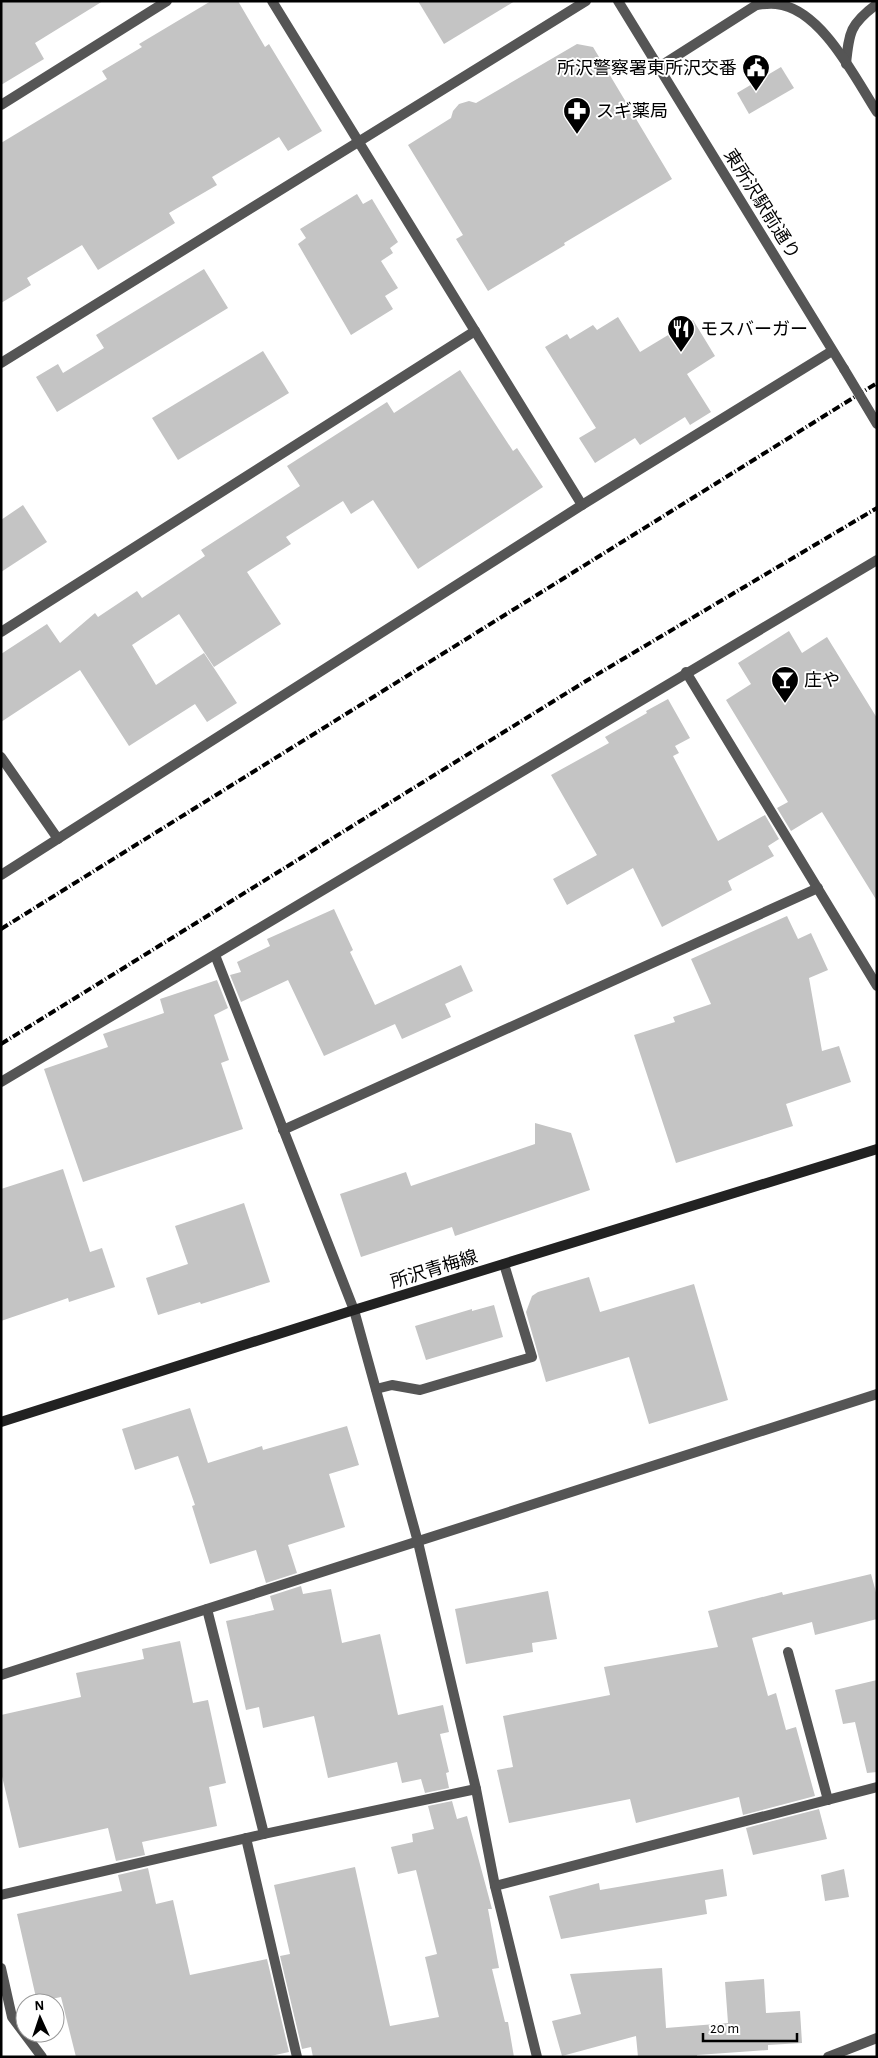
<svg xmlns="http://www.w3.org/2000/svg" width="878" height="2058" viewBox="0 0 878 2058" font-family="'Alegreya Sans','Noto Sans JP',sans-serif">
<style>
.building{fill:#c4c4c4}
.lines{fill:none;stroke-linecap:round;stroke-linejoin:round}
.service{stroke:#555;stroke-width:10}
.minor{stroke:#555;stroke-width:10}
.tertiary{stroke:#555;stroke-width:10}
.secondary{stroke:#222;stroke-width:10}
.rail{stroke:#000;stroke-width:4;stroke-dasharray:8 2.5 1 2.5;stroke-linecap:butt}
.tertiary-bridge{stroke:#555;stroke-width:10}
.labels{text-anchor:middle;stroke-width:4;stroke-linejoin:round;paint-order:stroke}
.poi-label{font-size:18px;fill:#000;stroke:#fff;text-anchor:start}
.street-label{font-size:18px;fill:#000;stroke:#fff}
</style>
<rect width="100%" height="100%" fill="#fff"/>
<g class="building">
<polygon points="1,1 103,1 35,43 44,59 1,85"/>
<polygon points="211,1 238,1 265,47 269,44 322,131 288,151 279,137 212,177 217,185 169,213 175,223 98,270 82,245 27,278 31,285 1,303 1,143 107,79 102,71 142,47 139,44"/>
<polygon points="418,1 515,1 444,44"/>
<polygon points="577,44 593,47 672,179 564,243 565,245 488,291 456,239 463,235 408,145 451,118 453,111 459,104 469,101 476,103"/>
<polygon points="781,67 794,88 749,114 737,93"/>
<polygon points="357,194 363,204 372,199 398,242 390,248 393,253 381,261 398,288 385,296 393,309 351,335 298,244 306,238 300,229"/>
<polygon points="204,269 228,308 57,412 36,377 58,364 63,373 104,348 96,335"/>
<polygon points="618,317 640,352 693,320 715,356 687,374 711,412 690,425 685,417 640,445 635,438 595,463 579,438 596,428 545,347 567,334 570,339 593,325 597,330"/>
<polygon points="263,351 289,393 178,460 152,418"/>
<polygon points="460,370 513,451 517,448 543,487 418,569 373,500 351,514 343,501 286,537 291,544 247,572 281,624 214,667 179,614 132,645 156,685 204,653 237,703 207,722 195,704 129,746 80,670 1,722 1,654 47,624 60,643 95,613 98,617 137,591 142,598 205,556 201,550 300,486 287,466 387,402 394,413"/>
<polygon points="23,505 47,542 1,572 1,520"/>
<polygon points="789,631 802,653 827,637 877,718 877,901 822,812 791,831 777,808 788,802 726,700 751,684 738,663"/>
<polygon points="668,699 690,738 675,746 679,753 673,756 718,841 765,815 779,839 768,846 774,856 728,881 732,890 662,927 633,868 567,905 553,879 597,855 551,775 609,743 605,737 647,713 646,711"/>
<polygon points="334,909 353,950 350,952 375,1005 461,965 473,991 445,1004 451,1017 402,1039 395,1024 324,1056 288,980 241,1002 230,975 241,972 237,962 270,946 267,939"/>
<polygon points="787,916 798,939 811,933 828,970 809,978 822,1051 839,1046 851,1082 786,1104 793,1126 676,1163 634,1035 675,1022 673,1017 711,1004 691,959"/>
<polygon points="217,980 228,1008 214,1015 229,1060 221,1063 243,1129 83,1182 44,1069 108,1047 103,1034 164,1013 160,999"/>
<polygon points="535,1123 571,1133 590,1190 455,1236 452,1227 361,1257 340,1194 406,1172 411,1186 535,1144"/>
<polygon points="63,1169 90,1252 102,1248 115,1287 69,1302 68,1298 1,1321 1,1189"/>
<polygon points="244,1203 270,1282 201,1304 200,1302 158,1315 146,1278 188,1264 175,1226"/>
<polygon points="589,1277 600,1312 694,1284 728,1400 649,1424 629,1357 546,1382 526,1312 532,1296 538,1292"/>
<polygon points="494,1305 503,1337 426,1360 415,1326 472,1309 472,1311"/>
<polygon points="190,1408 208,1463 262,1446 263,1450 347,1426 359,1465 329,1474 345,1527 288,1545 297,1573 266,1583 256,1550 210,1564 192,1506 195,1505 178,1456 135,1470 122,1429"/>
<polygon points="871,1574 877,1596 877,1619 815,1635 812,1622 752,1638 768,1696 776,1693 786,1730 796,1727 815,1796 743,1815 739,1797 636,1823 630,1799 509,1823 497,1770 513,1767 503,1716 610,1695 604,1667 718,1647 708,1611 782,1592 783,1595"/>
<polygon points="301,1586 303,1594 331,1589 342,1643 380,1634 398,1715 443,1705 449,1732 440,1734 449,1772 446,1773 449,1788 425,1793 421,1779 402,1783 397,1762 328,1778 314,1716 263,1728 259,1707 246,1710 226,1621 274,1610 270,1596"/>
<polygon points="548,1591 557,1639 532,1643 533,1652 466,1664 455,1609"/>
<polygon points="180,1641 193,1703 208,1700 226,1783 209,1787 217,1826 142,1842 145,1855 116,1861 108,1828 19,1848 1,1772 1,1715 81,1697 76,1673 144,1659 142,1649"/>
<polygon points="877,1680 877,1772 867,1773 855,1722 843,1724 835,1690"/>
<polygon points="452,1801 457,1819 467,1816 492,1909 488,1909 499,1968 492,1969 505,2022 508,2022 514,2057 313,2057 311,2047 302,2049 280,1956 290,1954 274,1885 355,1867 390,2026 439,2017 425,1957 437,1954 416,1870 398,1874 391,1847 413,1842 412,1834 434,1829 428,1806"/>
<polygon points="819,1809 827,1839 753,1855 746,1828"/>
<polygon points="148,1868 156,1904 173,1900 190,1975 267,1959 289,2052 266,2057 76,2057 61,1997 37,2002 17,1914 122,1891 118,1875"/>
<polygon points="723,1869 727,1896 705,1900 707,1914 561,1939 549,1896 599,1883 600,1890"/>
<polygon points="844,1869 849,1897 825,1901 821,1875"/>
<polygon points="662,1968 666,2028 728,2023 725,1982 764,1979 766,2013 800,2011 802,2043 768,2045 768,2050 697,2055 697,2057 638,2057 636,2036 562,2056 552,2021 581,2014 570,1974"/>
</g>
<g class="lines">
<g class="service">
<path d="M846,64C849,32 850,24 877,4"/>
<polyline points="376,1389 392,1385 420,1390 532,1357 504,1264"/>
<polyline points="207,1609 264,1834"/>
<polyline points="788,1652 828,1800"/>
</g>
<g class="minor">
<polyline points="272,1 582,505"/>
<path d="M756,5C763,4 770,3 776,4C821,8 855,78 877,112"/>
<polyline points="659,67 761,2"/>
<polyline points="1,105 167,1"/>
<polyline points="1,363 586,1"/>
<polyline points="1,632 475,331"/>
<polyline points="686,672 877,986"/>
<polyline points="1,757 58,839"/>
<polyline points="1,875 582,505 832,351"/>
<polyline points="215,955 354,1310 418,1542 476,1789 495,1886 537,2057"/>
<polyline points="1,1082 877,560"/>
<polyline points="283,1130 818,888"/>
<polyline points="1,1675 877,1394"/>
<polyline points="246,1838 297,2057"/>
<polyline points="495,1886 877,1787"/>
<polyline points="1,1895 264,1834 476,1789"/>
<polyline points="1,1968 12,2017 42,2057"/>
<polyline points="828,2057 877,2038"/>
</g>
<polyline class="tertiary" points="618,1 844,369"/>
<polyline class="secondary" points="1,1422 354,1310 877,1149"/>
<g class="rail">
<polyline points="1,929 877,383"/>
<polyline points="1,1044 586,681 877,508"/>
</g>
<polyline class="tertiary-bridge" points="844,369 877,424"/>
</g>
<defs>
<symbol id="civic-pin" viewBox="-11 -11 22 30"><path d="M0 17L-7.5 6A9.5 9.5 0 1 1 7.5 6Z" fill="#000" stroke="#fff"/><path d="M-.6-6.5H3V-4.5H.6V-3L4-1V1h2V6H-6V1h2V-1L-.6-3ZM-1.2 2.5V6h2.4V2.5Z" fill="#fff"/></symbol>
<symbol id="pharmacy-pin" viewBox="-11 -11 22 30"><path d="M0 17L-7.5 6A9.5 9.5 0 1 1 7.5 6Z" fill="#000" stroke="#fff"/><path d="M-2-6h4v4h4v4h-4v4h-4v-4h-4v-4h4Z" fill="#fff"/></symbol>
<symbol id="restaurant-pin" viewBox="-11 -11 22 30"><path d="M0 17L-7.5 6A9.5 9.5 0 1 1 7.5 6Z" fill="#000" stroke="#fff"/><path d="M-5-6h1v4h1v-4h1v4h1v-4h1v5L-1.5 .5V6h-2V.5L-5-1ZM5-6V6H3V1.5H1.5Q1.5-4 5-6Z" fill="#fff"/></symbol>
<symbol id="bar-pin" viewBox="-11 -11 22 30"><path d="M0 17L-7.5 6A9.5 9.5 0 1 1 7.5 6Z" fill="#000" stroke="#fff"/><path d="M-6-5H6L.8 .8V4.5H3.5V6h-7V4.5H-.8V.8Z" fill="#fff"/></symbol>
</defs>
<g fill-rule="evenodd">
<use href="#civic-pin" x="740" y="52" width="32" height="43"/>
<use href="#pharmacy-pin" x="561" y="95" width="32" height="43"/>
<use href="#restaurant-pin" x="665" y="313" width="32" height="43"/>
<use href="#bar-pin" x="769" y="664" width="32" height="43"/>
</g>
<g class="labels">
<g class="poi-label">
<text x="737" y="74" text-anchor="end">所沢警察署東所沢交番</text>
<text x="596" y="117">スギ薬局</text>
<text x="700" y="335">モスバーガー</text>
<text x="804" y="686">庄や</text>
</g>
<g class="street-label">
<text transform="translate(762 204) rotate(58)" y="6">東所沢駅前通り</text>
<text transform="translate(434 1269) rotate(-17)" y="6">所沢青梅線</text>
</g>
</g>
<rect width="878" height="2058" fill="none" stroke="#000000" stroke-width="5"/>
<g transform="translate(40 2018) rotate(357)"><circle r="24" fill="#ffffff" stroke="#999999"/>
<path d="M0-4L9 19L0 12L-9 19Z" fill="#000000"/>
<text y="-8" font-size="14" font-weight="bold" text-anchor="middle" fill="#000000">N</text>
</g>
<path d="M703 2033v8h94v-8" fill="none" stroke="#000000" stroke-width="2.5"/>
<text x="710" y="2033" font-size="15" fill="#000000" stroke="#ffffff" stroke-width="4" paint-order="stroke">20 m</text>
</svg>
